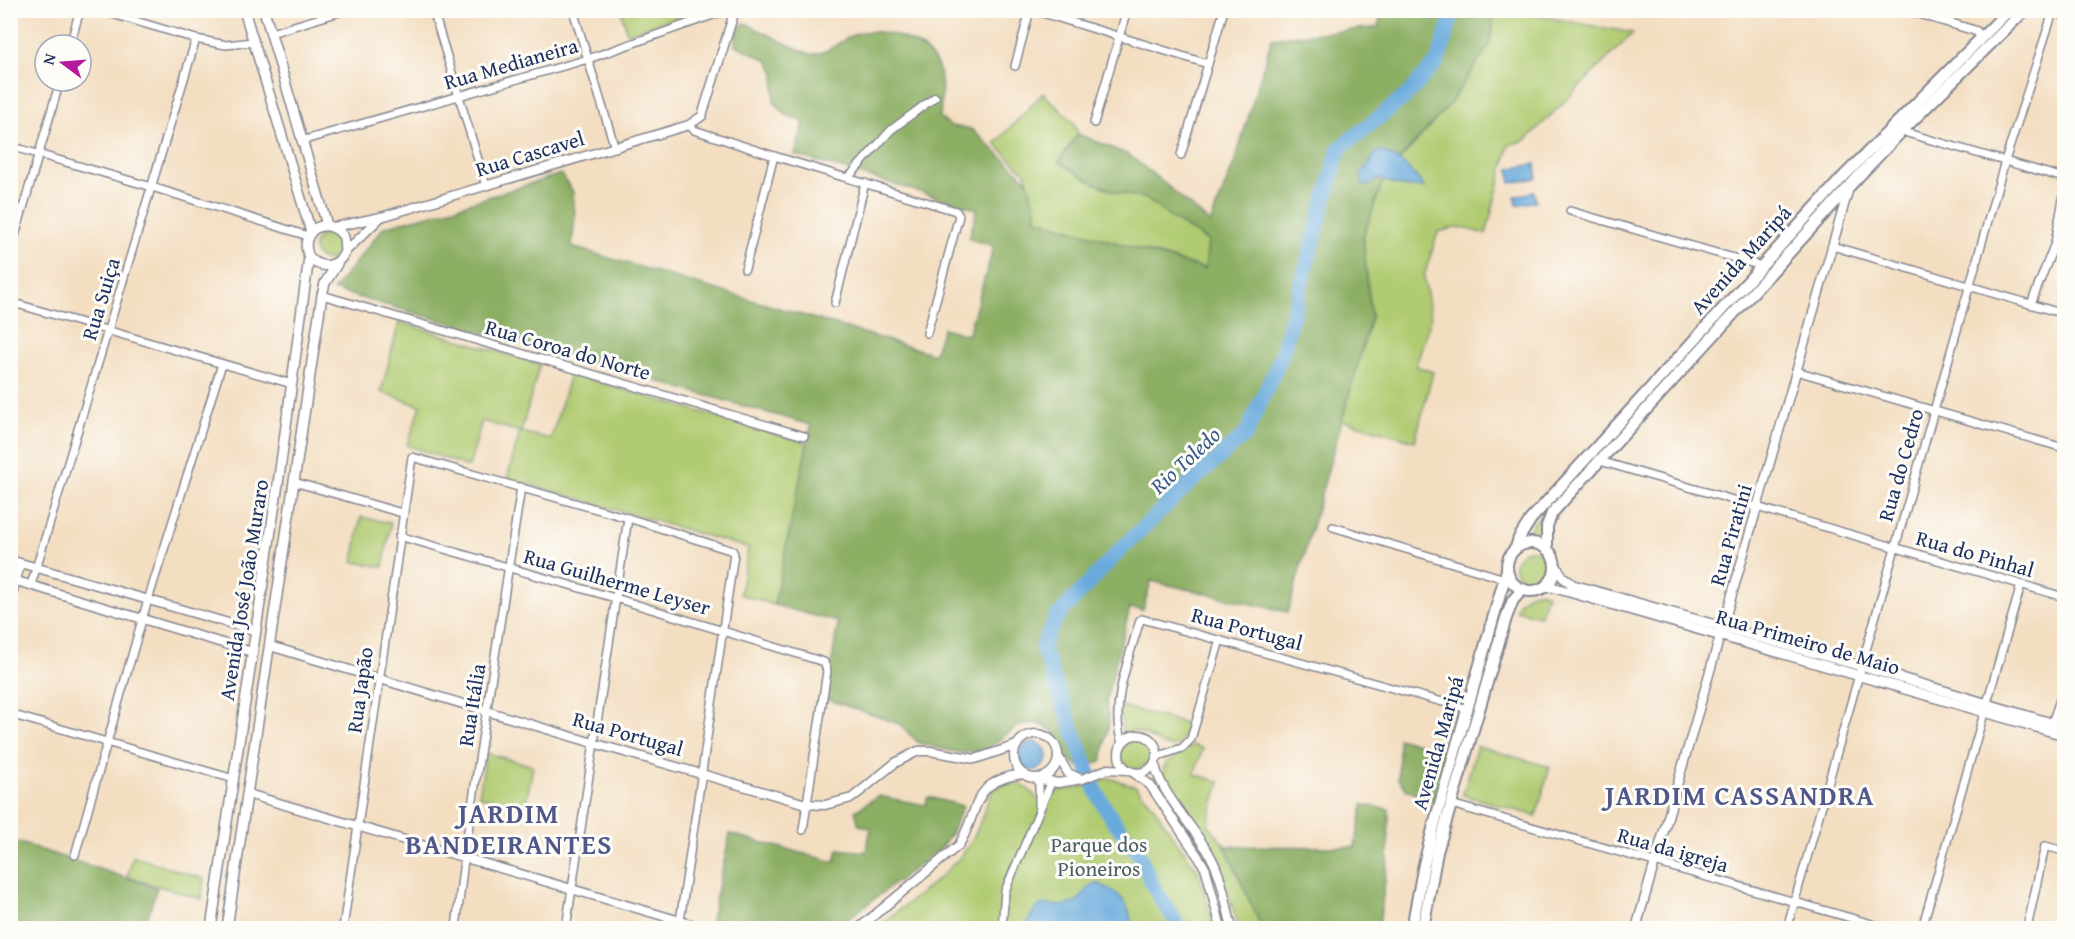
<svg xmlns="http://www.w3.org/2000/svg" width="2075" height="939" viewBox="0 0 2075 939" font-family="'Gentium Book Plus',serif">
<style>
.green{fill:#b0cb71;stroke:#667d68;stroke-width:1.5}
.forest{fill:#8caf63;stroke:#546f60;stroke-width:1.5}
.water{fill:#69aadd;stroke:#426c9e;stroke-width:1.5}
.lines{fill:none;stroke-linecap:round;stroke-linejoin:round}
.river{stroke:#69aadd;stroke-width:15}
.minor-casing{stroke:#878690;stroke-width:10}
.tertiary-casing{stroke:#878690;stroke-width:11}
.secondary-casing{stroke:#878690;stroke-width:12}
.primary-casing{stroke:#878690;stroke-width:14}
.minor{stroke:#fff;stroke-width:7}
.tertiary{stroke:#fff;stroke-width:8}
.secondary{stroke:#fff;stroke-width:9}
.primary{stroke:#fff;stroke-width:10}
.labels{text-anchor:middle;stroke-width:6;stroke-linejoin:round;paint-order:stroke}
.street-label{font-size:21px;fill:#1b2f5e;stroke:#fdfcf7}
.park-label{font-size:21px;fill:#485e64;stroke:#fdfcf7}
.water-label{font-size:22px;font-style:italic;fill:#365a8a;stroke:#fdfcf7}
.district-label{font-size:27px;font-weight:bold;letter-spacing:1.5px;fill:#50578b;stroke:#fdfcf7}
</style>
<rect width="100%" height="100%" fill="#fdfcf7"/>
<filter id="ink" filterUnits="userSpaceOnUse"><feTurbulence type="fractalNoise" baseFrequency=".0167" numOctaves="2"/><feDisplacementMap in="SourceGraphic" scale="12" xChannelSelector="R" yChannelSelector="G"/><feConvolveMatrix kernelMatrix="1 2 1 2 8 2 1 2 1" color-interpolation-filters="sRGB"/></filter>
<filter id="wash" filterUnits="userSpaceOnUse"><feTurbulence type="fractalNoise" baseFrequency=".008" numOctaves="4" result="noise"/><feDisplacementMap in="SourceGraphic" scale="24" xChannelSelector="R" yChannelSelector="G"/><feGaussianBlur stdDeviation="1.35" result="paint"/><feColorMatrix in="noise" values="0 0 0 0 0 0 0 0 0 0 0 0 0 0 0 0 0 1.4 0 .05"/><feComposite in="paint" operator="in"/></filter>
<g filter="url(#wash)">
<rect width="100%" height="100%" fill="#f3dec1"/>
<g class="green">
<polygon points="621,11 686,11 687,15 627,33"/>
<polygon points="1495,11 1511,11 1633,33 1526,140 1509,145 1486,234 1459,227 1438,232 1424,276 1431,318 1416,366 1433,372 1415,441 1342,420 1371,317 1363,237 1385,176 1449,105 1490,44"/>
<polygon points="1043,93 1074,123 1078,134 1059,161 1118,193 1145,198 1174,220 1208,241 1206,269 1036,219 1026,174 995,144"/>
<circle cx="327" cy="247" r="13"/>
<polygon points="399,322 540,364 521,432 551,439 570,374 808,443 774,605 740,594 748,548 507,478 520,432 482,421 469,467 407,445 421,406 381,392"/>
<polygon points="1552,503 1553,506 1543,542 1531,539 1522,541 1535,521"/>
<polygon points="361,517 391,523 383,567 353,562"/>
<circle cx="1531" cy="566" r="16"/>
<path d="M1540,591L1547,594L1540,616L1515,610C1519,599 1528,593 1540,591Z"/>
<path d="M1121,706L1188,724C1175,777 1149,719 1122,734Z"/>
<circle cx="1135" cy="754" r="15"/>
<path d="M1193,745L1203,749L1194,774L1220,782L1208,824L1225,846L1262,928H1239L1214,852L1164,777C1158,760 1182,756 1193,745Z"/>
<polygon points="1477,746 1550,767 1536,816 1463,795"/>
<polygon points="486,753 533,766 525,809 479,796"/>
<path d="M1108,778L1135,786L1152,804L1174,838L1198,870L1215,928H875C905,905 954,872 972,840C981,825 984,807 992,792C1007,778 1025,781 1036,798L1050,799L1053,791L1078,788Z"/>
<polygon points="133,856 204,879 202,899 127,877"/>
</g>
<g class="forest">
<path d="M1380,11H1495L1490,44L1449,105L1385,176L1363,237L1371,317L1288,612L1151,581L1143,610L1130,608L1106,701L1109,722L1102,761L1078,766L1066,757L1061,743L1052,730L1036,723L1018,726L987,749L965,753L946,750L919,743L899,724L826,699L838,622L774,605L811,425L333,290L384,227L444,211L561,174L573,192L575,216L572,247L934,354L943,328L968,335L994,246L969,239L977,209L795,155L804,122L786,115L774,102L775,72L767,60L735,45C734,34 737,30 745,23C756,28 804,54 812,54C831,54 844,35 862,32C888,29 927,42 938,67C944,82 941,102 940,118L951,126L971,129L1027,180L1036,209V219L1205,269L1208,241L1174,220L1145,198L1118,193L1090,181L1059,162L1078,134L1129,155L1164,183L1210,223L1234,164L1272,38L1379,27Z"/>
<polygon points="1398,738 1449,753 1435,803 1407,790 1398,779 1399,752"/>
<polygon points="878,796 925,805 928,797 963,806 950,835 940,849 836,928 742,928 711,920 730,834 835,862 838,849 866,852 871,828 859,825 855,811"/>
<polygon points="1363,805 1389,809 1388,859 1379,925 1366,925 1365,928 1262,928 1225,846 1355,847"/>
<polygon points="11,840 157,888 144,928 11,928"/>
</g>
<g class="water">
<path d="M1380,151C1398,157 1414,171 1424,188L1401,186L1379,179L1365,186L1363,184L1361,173L1370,163L1374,155Z"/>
<polygon points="1535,164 1537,178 1511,183 1509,169"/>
<polygon points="1534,192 1536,201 1517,205 1515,196"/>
<circle cx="1033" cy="756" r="14"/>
<path d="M1096,883C1120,892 1130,902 1132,928H1026C1041,886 1050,915 1075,902C1084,897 1086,886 1096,883Z"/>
</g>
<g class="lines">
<polyline class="river" points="1178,928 1173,917 1154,888 1140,856 1108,813 1095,789 1042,647 1056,618 1121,549 1190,483 1246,434 1281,357 1339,149 1406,96 1438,61 1450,22 1449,10"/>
</g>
</g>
<g filter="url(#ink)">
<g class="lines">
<defs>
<g id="minor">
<polyline points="99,10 196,39 226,45 253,42"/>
<polyline points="433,10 486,186"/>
<polyline points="573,10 615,148"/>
<polyline points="1033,10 1208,64"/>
<polyline points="2050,10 2064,16"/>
<polyline points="271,33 346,10"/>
<polyline points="70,45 80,10"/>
<polyline points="1015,66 1030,10"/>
<polyline points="1094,123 1127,10"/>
<polyline points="689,125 694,130 774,156 956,211 959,216 927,333"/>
<polyline points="1900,131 2064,178"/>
<polyline points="301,141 588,59 727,10"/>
<polyline points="10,146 152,187 308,236"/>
<polyline points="1181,155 1224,10"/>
<polyline points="848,178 891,130 935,97"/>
<polyline points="1570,211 1762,266"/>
<polyline points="1832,246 2064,314"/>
<polyline points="10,253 60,81"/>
<polyline points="745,269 774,156"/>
<polyline points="322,295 804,436"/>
<polyline points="10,302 292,384"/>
<polyline points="835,303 865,183"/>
<polyline points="2031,304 2055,243 2064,194"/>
<polyline points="1796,371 2064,448"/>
<polyline points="1598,459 1600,461 2064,597"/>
<polyline points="294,482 402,513"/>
<polyline points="1333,527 1505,579"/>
<polyline points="399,536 615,598 824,662 827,671 803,830"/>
<polyline points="31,585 196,39"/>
<polyline points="10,603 21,563"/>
<polyline points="10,714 234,779"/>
<polyline points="2052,723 2061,697 2064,697"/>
<path d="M1122,743C1109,706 1130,656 1140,620L1142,619L1468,709"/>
<polyline points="1156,757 1182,748 1191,739 1220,640"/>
<polyline points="1451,804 1886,928"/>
<polyline points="1039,805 1039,781"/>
<polyline points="75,855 144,613 222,364"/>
<polyline points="343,928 412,457 628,518 733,551 734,554 679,928"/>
<polyline points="456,928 465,851 521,487"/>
<polyline points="566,928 628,518"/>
<polyline points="1002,928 1005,891 1051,783"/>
<polyline points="1787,928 2005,161 2053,12"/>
<polyline points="1922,928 2021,585"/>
<polyline points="2027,928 2045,846 2064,851"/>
</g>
<g id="tertiary">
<polyline points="1907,10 1976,31 1982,37"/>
<polyline points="334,227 381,217 689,125 702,116 735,10"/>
<polyline points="345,252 381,217"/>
<polyline points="10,560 256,631"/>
<polyline points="10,579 252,652"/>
<polyline points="270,646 593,743 806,804 825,805 852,798 895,763 918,751 930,751 975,759 1017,745"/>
<circle cx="1036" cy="756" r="22"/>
<circle cx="1138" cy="754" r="19"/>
<polyline points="1058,756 1068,773 1081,779"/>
<path d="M1155,762C1155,787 1199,833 1211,857C1223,879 1226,905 1232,928"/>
<polyline points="1134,773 1150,785 1201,861 1206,870 1221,928"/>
<polyline points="1036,779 1058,783 1082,779 1108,769 1128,770"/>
<polyline points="248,794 704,928"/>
<path d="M859,928L959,845C981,808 970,781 1023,774"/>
<polyline points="1636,928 1849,188"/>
</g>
<g id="secondary">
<polyline points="244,10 311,232"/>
<polyline points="264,10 327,225"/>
<polyline points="1555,565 1563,577 1573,585 1861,666 2064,727"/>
<polyline points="1542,588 1552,587 2064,735"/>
<path d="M211,928L279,477L309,257C297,231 327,213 344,237L345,252C337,268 321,270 309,257"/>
<polyline points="227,928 322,295 325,283 337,264"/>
</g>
<g id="primary">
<circle cx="1531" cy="567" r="24"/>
<polyline points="1516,548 1519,538 1531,519 1842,178 2009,10"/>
<polyline points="1547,549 1547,526 1552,513 1858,177 1901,132 2025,10"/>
<polyline points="1412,928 1424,864 1434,825 1507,570"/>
<polyline points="1423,928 1437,852 1506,618 1513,600 1523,589"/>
</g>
</defs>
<use href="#minor" class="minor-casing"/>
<use href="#tertiary" class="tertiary-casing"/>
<use href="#secondary" class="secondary-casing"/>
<use href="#primary" class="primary-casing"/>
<use href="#minor" class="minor"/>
<use href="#tertiary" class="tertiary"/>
<use href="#secondary" class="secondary"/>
<use href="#primary" class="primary"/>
</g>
</g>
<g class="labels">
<g class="street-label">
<text transform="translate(511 64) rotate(-16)" y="7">Rua Medianeira</text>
<text transform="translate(530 154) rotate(-17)" y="7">Rua Cascavel</text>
<text transform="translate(1741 260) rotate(-48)" y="7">Avenida Maripá</text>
<text transform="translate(101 299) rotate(-73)" y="7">Rua Suiça</text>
<text transform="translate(568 350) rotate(16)" y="7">Rua Coroa do Norte</text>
<text transform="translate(1901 465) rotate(-74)" y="7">Rua do Cedro</text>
<text transform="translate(1731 535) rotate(-74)" y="7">Rua Piratini</text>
<text transform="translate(1975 554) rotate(16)" y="7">Rua do Pinhal</text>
<text transform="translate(617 582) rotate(16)" y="7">Rua Guilherme Leyser</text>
<text transform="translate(244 590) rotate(-81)" y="7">Avenida José João Muraro</text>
<text transform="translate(1247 629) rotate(15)" y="7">Rua Portugal</text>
<text transform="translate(1808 642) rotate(16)" y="7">Rua Primeiro de Maio</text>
<text transform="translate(360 690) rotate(-82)" y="7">Rua Japão</text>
<text transform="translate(472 705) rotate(-81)" y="7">Rua Itália</text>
<text transform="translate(628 734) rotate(16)" y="7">Rua Portugal</text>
<text transform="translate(1438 743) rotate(-74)" y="7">Avenida Maripá</text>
<text transform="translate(1673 850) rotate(16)" y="7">Rua da igreja</text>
</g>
<g class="park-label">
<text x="1099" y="852">Parque dos<tspan x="1099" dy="24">Pioneiros</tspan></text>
</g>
<g class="water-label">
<text transform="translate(1185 460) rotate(-43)" y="8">Rio Toledo</text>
</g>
<g class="district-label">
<text x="1740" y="805">JARDIM CASSANDRA</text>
<text x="509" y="823">JARDIM<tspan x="509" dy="31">BANDEIRANTES</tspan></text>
</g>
</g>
<rect width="2075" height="939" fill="none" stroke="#fdfcf7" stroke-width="36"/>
<g transform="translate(63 63) rotate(286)"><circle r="28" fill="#fdfcf7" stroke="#a3aaba" stroke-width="1.5"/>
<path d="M0-4.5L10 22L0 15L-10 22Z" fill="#b5179e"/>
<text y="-9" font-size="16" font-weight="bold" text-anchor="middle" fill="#1b2f5e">N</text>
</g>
</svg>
